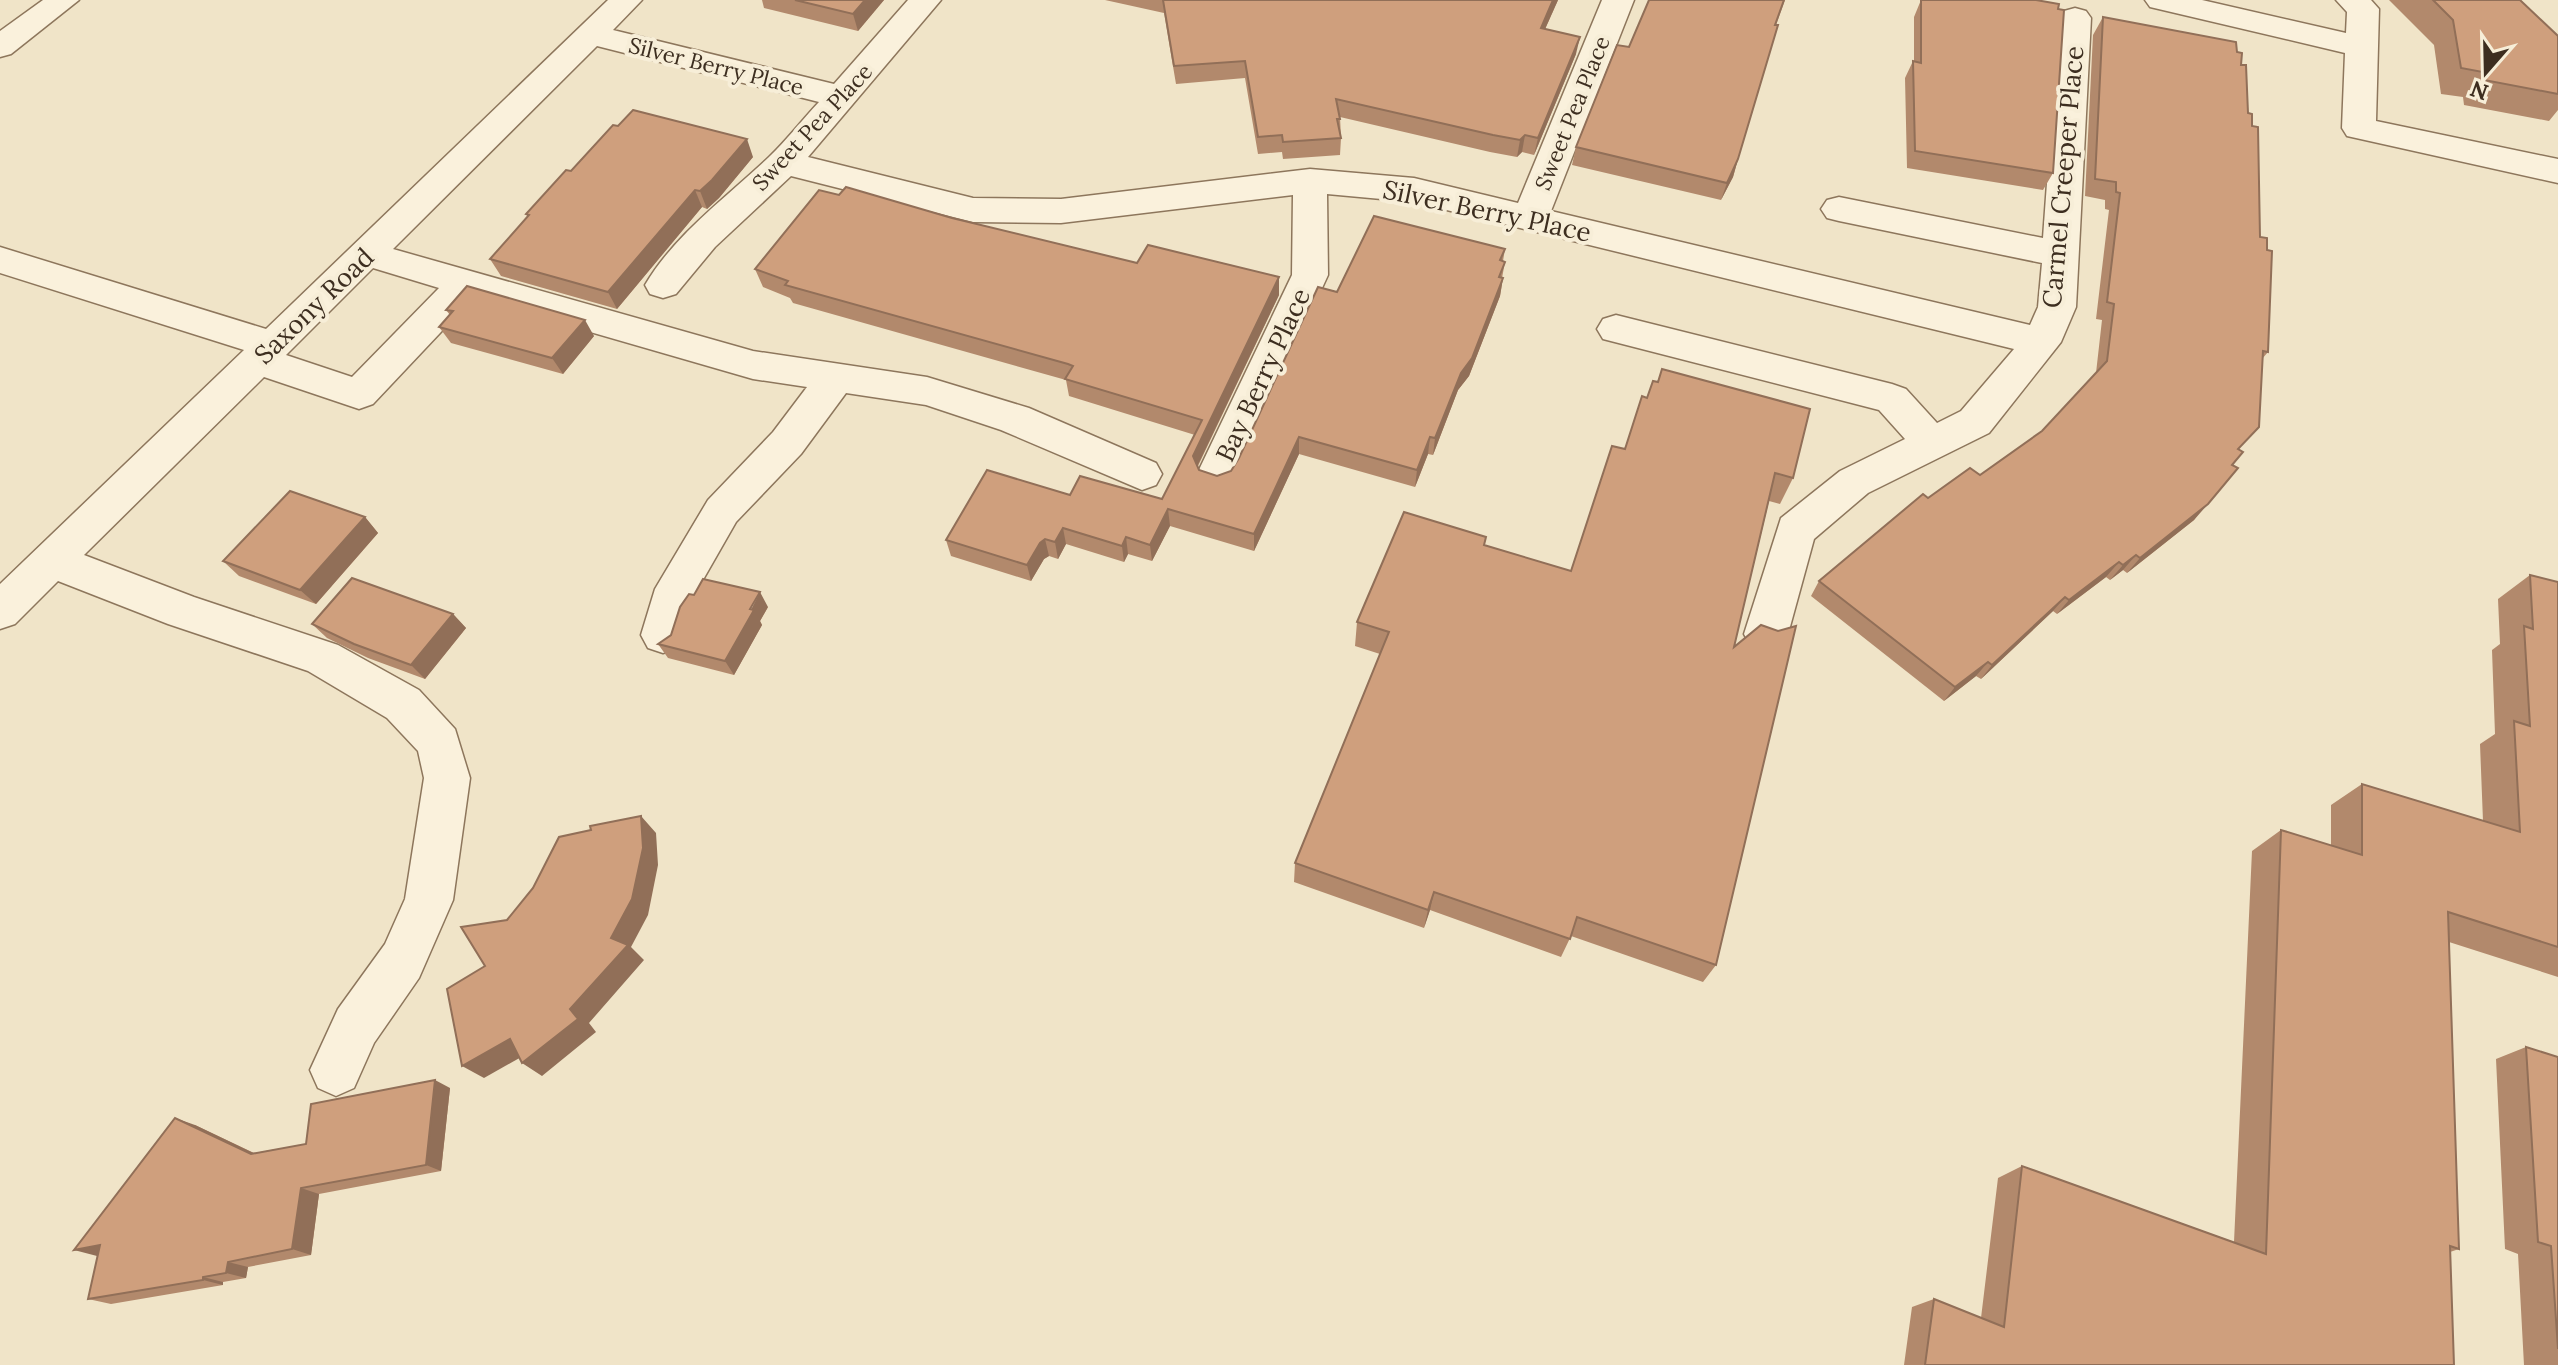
<svg xmlns="http://www.w3.org/2000/svg" width="2558" height="1365" viewBox="0 0 2558 1365" font-family="Lora,serif">
<style>
.lines{fill:none;stroke-linecap:round;stroke-linejoin:round}
.minor-casing{stroke:#8d765c;stroke-width:3}
.minor{fill:#faf1dc;fill-rule:evenodd}
.wall{fill:#b2896c}
.shaded-wall{fill:#916f58}
.building{fill:#cf9f7d;stroke:#916f58;stroke-width:2}
.labels{text-anchor:middle;stroke-width:8;stroke-linejoin:round;paint-order:stroke}
.far-street-label{font-size:22px;fill:#3d2e20;stroke:#f7eed8}
.street-label{font-size:26px;fill:#3d2e20;stroke:#f7eed8}
</style>
<rect width="100%" height="100%" fill="#f0e4c8"/>
<g class="lines">
<defs>
<g id="minor">
<polygon points="43,0 79,0 11,54 0,57 0,31"/>
<path d="M608,0H642L613,30L834,84L908,0H941L808,157L973,198L1061,199L1310,169L1414,178L1518,203L1602,0H1634L1551,211L2030,325L2038,307L2042,263L1839,221L1827,218L1821,209L1827,200L1839,197L2043,238L2059,18L2064,11L2075,8L2086,11L2091,18L2076,307L2061,342L1989,433L1868,493L1814,539L1788,634L1781,647L1766,652L1751,647L1744,634L1781,518L1840,471L1905,439L1879,410L1603,339L1597,329L1603,319L1616,315L1892,384L1906,389L1937,423L1961,411L2014,349L1414,202L1327,194L1328,275L1237,474L1231,485L1217,490L1203,485L1197,474L1292,275L1293,195L1061,223L973,222L791,176L715,247L676,294L663,298L650,294L645,285C675,234 727,197 769,157C787,140 802,120 819,102L597,46L393,249L753,351L927,377L1029,408L1156,463L1162,474L1156,485L1142,490L1001,430L926,405L846,393L801,454L736,522L696,592L678,648L663,653L648,648L641,635L655,589L708,500L773,432L807,387L753,379L473,298L373,404L359,409L264,377L84,555L194,597L338,645L419,690L455,729L470,778L453,900L419,978L374,1043L354,1088L336,1096L318,1088L310,1070L338,1009L385,944L405,899L424,778L418,751L387,718L308,671L168,624L58,581L15,624L0,629V584L244,350L0,273V247L266,329ZM373,268L439,288L352,377L286,355Z"/>
<polygon points="2145,0 2202,0 2346,33 2347,12 2336,0 2371,0 2379,9 2376,121 2558,159 2558,183 2347,136 2342,128 2345,53 2150,7"/>
</g>
</defs>
<use href="#minor" class="minor-casing"/>
<use href="#minor" class="minor"/>
</g>
<g class="wall">
<polygon points="762,0 884,0 858,31 764,8"/>
<polygon points="1105,0 1558,0 1545,29 1576,54 1534,155 1522,152 1517,157 1490,152 1340,117 1341,138 1340,155 1283,159 1282,152 1258,154 1245,78 1176,84 1164,13"/>
<polygon points="1785,0 1776,25 1733,177 1721,200 1572,165 1576,147 1629,47"/>
<polygon points="1921,0 2053,173 2043,190 1907,168 1905,78 1913,61 1914,61 1914,17"/>
<polygon points="2389,0 2520,0 2558,36 2558,110 2549,121 2464,105 2463,97 2441,94 2434,45"/>
<polygon points="2103,17 2237,52 2241,65 2248,113 2260,237 2268,352 2262,359 2239,450 2232,465 2194,520 2127,573 2123,570 2110,580 2106,577 2057,614 2053,611 1981,679 1976,676 1944,701 1811,596 1819,581 1928,498 1980,475 2042,431 2096,373 2102,320 2096,319 2109,210 2105,209 2105,200 2085,196 2093,35"/>
<polygon points="753,157 719,198 707,209 702,207 617,309 501,276 490,259 528,217 526,214 571,171"/>
<polygon points="839,195 952,218 1133,262 1279,295 1198,466 1199,470 1217,476 1231,471 1337,292 1505,249 1503,261 1505,262 1502,278 1503,278 1500,296 1469,376 1458,390 1433,455 1428,454 1415,487 1299,454 1254,551 1170,526 1152,561 1128,554 1124,562 1066,544 1058,559 1049,556 1044,559 1031,581 951,556 946,540 1070,495 1162,499 1195,435 1069,396 1066,380 793,303 790,298 763,287 755,269"/>
<polygon points="446,310 594,336 563,374 451,343 439,327 450,315"/>
<polygon points="1642,396 1793,478 1780,504 1769,501 1734,647 1716,965 1703,982 1571,936 1561,957 1430,910 1424,928 1294,882 1295,863 1380,654 1355,646 1357,622 1485,545 1571,571 1625,449"/>
<polygon points="365,517 378,533 316,604 239,576 223,561"/>
<polygon points="2530,575 2558,582 2558,977 2449,942 2459,1249 2450,1252 2454,1365 1904,1365 1912,1307 1934,1299 1981,1318 1998,1178 2022,1166 2234,1242 2252,851 2281,830 2331,846 2331,805 2362,784 2483,821 2480,744 2495,734 2492,650 2500,644 2498,599"/>
<polygon points="768,607 760,621 762,625 734,675 668,658 658,644 671,635"/>
<polygon points="453,614 466,628 425,679 368,658 327,638 312,624"/>
<polygon points="2526,1047 2558,1057 2558,1365 2524,1365 2518,1254 2505,1249 2496,1059"/>
<polygon points="450,1088 441,1171 319,1194 311,1255 248,1267 246,1278 223,1282 223,1285 111,1304 88,1299 195,1125 254,1153 306,1144"/>
</g>
<g class="shaded-wall">
<polygon points="865,0 884,0 858,31 853,14"/>
<polygon points="1553,0 1558,0 1538,45 1541,28"/>
<polygon points="1580,37 1576,54 1534,155 1538,138"/>
<polygon points="1525,135 1522,152 1517,157 1520,140"/>
<polygon points="747,139 753,157 719,198 707,209 700,191"/>
<polygon points="1738,159 1733,177 1721,200 1727,183"/>
<polygon points="695,190 702,207 617,309 608,292"/>
<polygon points="1279,277 1279,295 1194,473 1193,456"/>
<polygon points="1503,278 1500,296 1469,376 1458,390 1433,455 1435,438 1461,373"/>
<polygon points="585,320 594,336 563,374 552,358"/>
<polygon points="1299,437 1299,454 1254,551 1254,534"/>
<polygon points="1430,437 1428,454 1415,487 1417,470"/>
<polygon points="2208,504 2194,520 2127,573 2140,558"/>
<polygon points="1168,509 1170,526 1152,561 1150,545"/>
<polygon points="365,517 378,533 316,604 300,590"/>
<polygon points="1063,528 1066,544 1058,559 1055,542"/>
<polygon points="1126,537 1128,554 1124,562 1122,546"/>
<polygon points="1045,539 1049,556 1044,559 1031,581 1027,565 1040,543"/>
<polygon points="2136,555 2123,570 2110,580 2123,565"/>
<polygon points="2119,562 2106,577 2057,614 2069,600"/>
<polygon points="760,592 768,607 760,621 762,625 734,675 725,661"/>
<polygon points="2065,597 2053,611 1981,679 1992,665"/>
<polygon points="453,614 466,628 425,679 411,665"/>
<polygon points="1988,662 1976,676 1944,701 1955,687"/>
<polygon points="641,816 656,833 658,865 648,915 631,947 644,960 589,1023 596,1032 542,1076 522,1063 611,938"/>
<polygon points="1434,892 1430,910 1424,928 1428,910"/>
<polygon points="510,1039 530,1052 484,1078 462,1066"/>
<polygon points="435,1080 450,1088 441,1171 426,1165"/>
<polygon points="175,1118 195,1125 270,1161 251,1154"/>
<polygon points="301,1188 319,1194 311,1255 292,1249"/>
<polygon points="100,1245 122,1250 97,1256 74,1250"/>
<polygon points="228,1262 248,1267 246,1278 226,1273"/>
<polygon points="203,1277 223,1282 223,1285 203,1280"/>
</g>
<g class="building">
<polygon points="795,0 865,0 853,14"/>
<polygon points="1163,0 1553,0 1541,28 1580,37 1538,138 1525,135 1520,140 1493,135 1336,99 1340,119 1337,119 1341,138 1283,142 1282,135 1258,137 1245,61 1174,66"/>
<polygon points="1649,0 1784,0 1775,25 1778,25 1738,159 1727,183 1576,147 1617,45 1629,47"/>
<polygon points="1921,0 2036,0 2059,4 2058,9 2064,10 2053,173 1915,151 1913,61 1921,63"/>
<polygon points="2433,0 2520,0 2558,36 2558,94 2484,80 2483,72 2461,68 2453,20"/>
<polygon points="2103,17 2236,42 2237,52 2242,53 2241,65 2246,65 2248,113 2252,114 2252,126 2258,127 2260,237 2267,238 2267,250 2272,251 2268,352 2263,351 2259,427 2238,449 2243,452 2232,465 2238,468 2208,504 2140,558 2136,555 2123,565 2119,562 2069,600 2065,597 1992,665 1988,662 1955,687 1819,581 1923,494 1928,498 1970,468 1980,475 2042,431 2107,361 2114,304 2107,302 2120,193 2116,192 2116,182 2095,179"/>
<polygon points="633,110 747,139 712,180 700,191 695,190 608,292 490,259 529,215 526,214 566,170 571,171 613,125 618,126"/>
<polygon points="846,187 952,218 1133,262 1137,263 1148,245 1279,277 1193,456 1199,470 1217,476 1231,471 1239,458 1318,287 1337,292 1374,216 1505,249 1500,260 1505,262 1499,277 1503,278 1472,358 1461,373 1435,438 1430,437 1417,470 1299,437 1254,534 1168,509 1150,545 1126,537 1122,546 1063,528 1055,542 1045,539 1040,543 1027,565 946,540 987,470 1070,495 1080,476 1162,499 1202,420 1065,379 1073,366 1068,364 785,285 788,281 755,269 819,190 839,195"/>
<polygon points="467,286 585,320 552,358 439,327 453,311 446,310"/>
<polygon points="1662,369 1810,409 1793,478 1775,473 1734,647 1761,625 1778,631 1796,626 1716,965 1577,917 1570,939 1434,892 1428,910 1295,863 1389,632 1357,622 1404,512 1486,537 1484,545 1571,571 1612,446 1625,449 1642,396 1647,398 1653,381 1658,382"/>
<polygon points="290,491 365,517 300,590 223,561"/>
<polygon points="2530,575 2558,582 2558,947 2448,912 2459,1249 2450,1246 2454,1365 1925,1365 1934,1299 2004,1327 2022,1166 2266,1254 2281,830 2362,855 2362,784 2520,832 2514,721 2530,726 2524,626 2533,629"/>
<polygon points="352,578 453,614 411,665 354,644 312,624"/>
<polygon points="703,579 760,592 750,609 754,610 725,661 658,644 671,635 680,607 689,594 694,595"/>
<polygon points="641,816 643,848 632,899 611,938 628,945 570,1009 578,1019 522,1063 510,1039 462,1066 447,989 485,966 461,927 507,920 533,888 559,837 591,830 590,826"/>
<polygon points="2526,1047 2558,1057 2558,1349 2551,1246 2538,1242"/>
<polygon points="435,1080 426,1165 301,1188 292,1249 228,1262 226,1273 203,1277 203,1280 88,1299 100,1245 74,1250 175,1118 251,1154 306,1144 311,1104"/>
</g>
<g class="labels">
<g class="far-street-label">
<text transform="translate(716 66) rotate(14)" y="8">Silver Berry Place</text>
<text transform="translate(1572 113) rotate(-68)" y="8">Sweet Pea Place</text>
<text transform="translate(812 127) rotate(-47)" y="8">Sweet Pea Place</text>
</g>
<g class="street-label">
<text transform="translate(2063 177) rotate(-85)" y="9">Carmel Creeper Place</text>
<text transform="translate(1487 211) rotate(12)" y="9">Silver Berry Place</text>
<text transform="translate(314 306) rotate(-44)" y="9">Saxony Road</text>
<text transform="translate(1263 375) rotate(-65)" y="9">Bay Berry Place</text>
</g>
</g>
<g transform="translate(2486 72) rotate(200)" stroke="#f7eed8" stroke-width="6" paint-order="stroke">
<path d="M0-6L14 30L0 20L-14 30Z" fill="#3d2e20"/>
<text y="-12" font-size="22" font-weight="bold" text-anchor="middle" fill="#3d2e20">N</text>
</g>
</svg>
